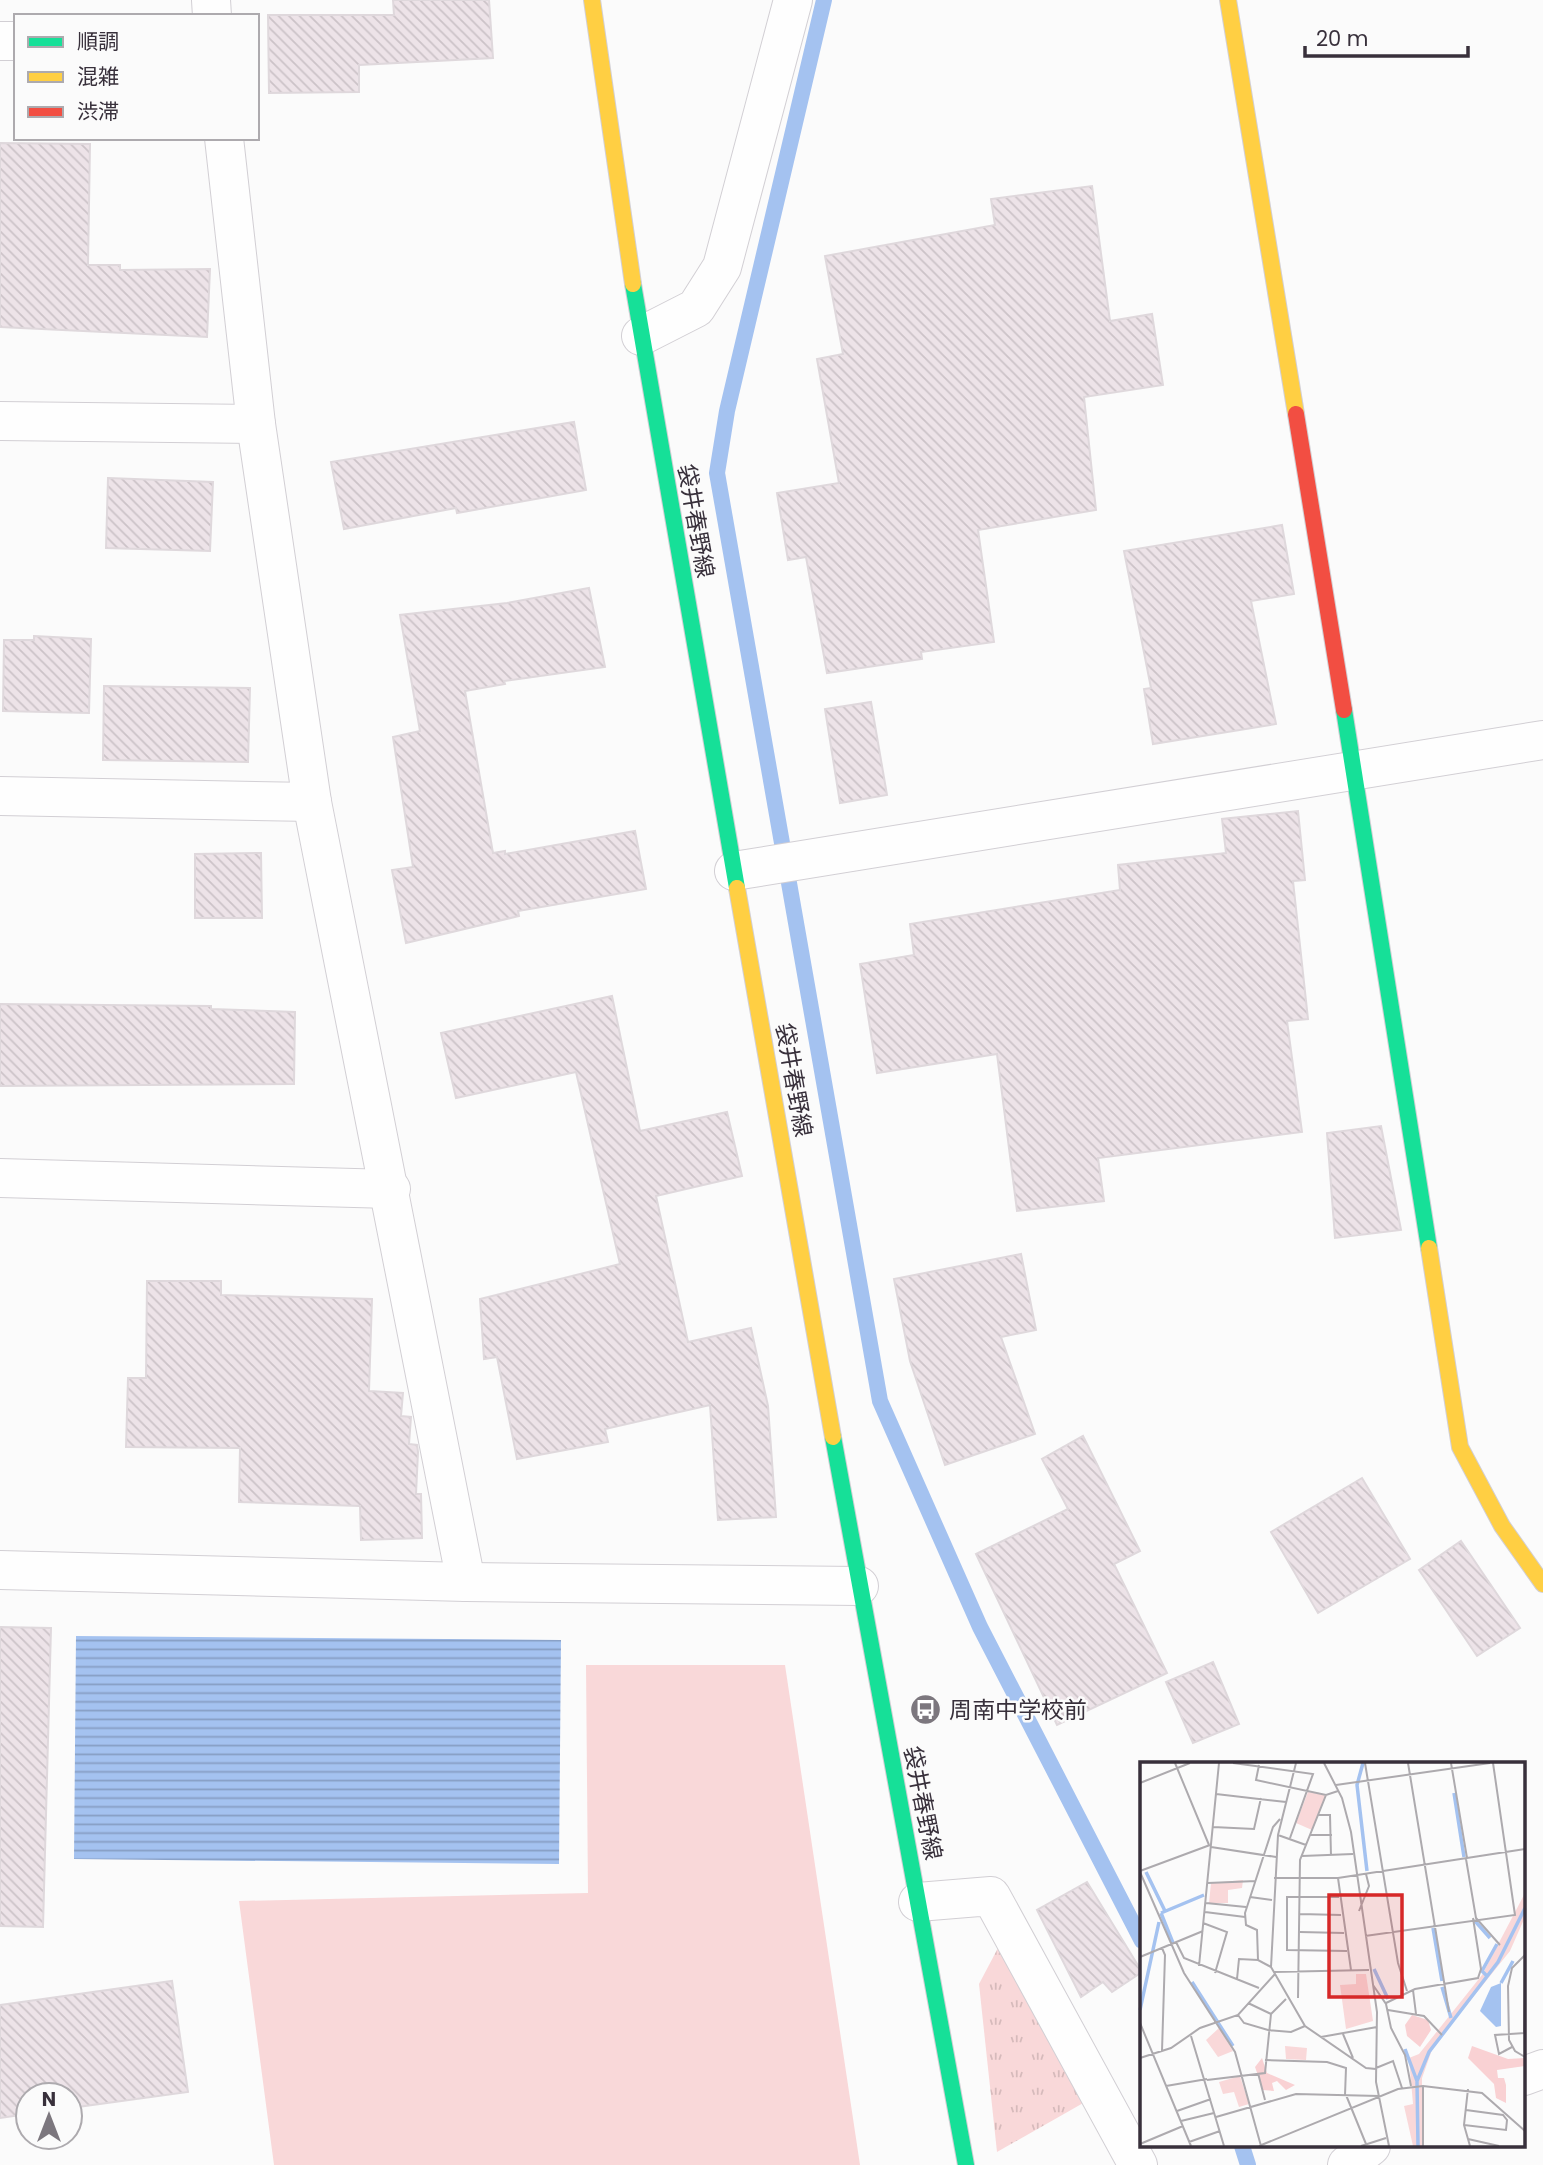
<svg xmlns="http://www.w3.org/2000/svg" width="1543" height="2165" viewBox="0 0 1543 2165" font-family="Poppins,'Noto Sans JP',sans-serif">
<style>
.grass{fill:url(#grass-tufts)}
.pitch{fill:#f9d8d9}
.water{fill:url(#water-rules)}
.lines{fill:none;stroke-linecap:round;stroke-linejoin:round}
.stream{stroke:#a4c2f0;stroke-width:16}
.building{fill:url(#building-back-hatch);stroke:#dfd8dc;stroke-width:2}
.street-casing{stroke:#d2cfd4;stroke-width:40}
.fast-casing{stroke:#d2cfd4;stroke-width:18}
.slow-casing{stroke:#d2cfd4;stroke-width:18}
.jam-casing{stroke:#d2cfd4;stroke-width:18}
.street{stroke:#fefefe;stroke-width:38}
.fast{stroke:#16e098;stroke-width:16}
.slow{stroke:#ffcf43;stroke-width:16}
.jam{stroke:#f24e42;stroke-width:16}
.labels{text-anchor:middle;stroke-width:5;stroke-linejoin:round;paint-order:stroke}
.street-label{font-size:23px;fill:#38303b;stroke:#fbfbfb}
.poi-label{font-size:23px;fill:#38303b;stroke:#fbfbfb;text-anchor:start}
.inset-river{fill:none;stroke:#a4c2f0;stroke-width:3.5}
.inset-road{fill:none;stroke:#adaaae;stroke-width:2}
.view{fill:#d62828;fill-opacity:0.15;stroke:#d62828;stroke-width:3.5}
.inset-edge{fill:none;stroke:#38303b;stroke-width:3.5}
</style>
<defs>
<pattern id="grass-tufts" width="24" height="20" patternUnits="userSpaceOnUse" patternTransform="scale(1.75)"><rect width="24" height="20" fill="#f9d8d9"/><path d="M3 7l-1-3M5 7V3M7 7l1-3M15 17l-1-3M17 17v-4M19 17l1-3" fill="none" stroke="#d6babb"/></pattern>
<pattern id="water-rules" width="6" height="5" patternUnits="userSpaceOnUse" patternTransform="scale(1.75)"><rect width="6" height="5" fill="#a4c2f0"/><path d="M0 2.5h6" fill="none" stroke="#879ec4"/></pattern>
<pattern id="building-back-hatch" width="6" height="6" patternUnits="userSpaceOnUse" patternTransform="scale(1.75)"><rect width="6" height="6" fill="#ede3e8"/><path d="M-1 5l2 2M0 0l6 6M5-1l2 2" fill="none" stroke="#ccc3c8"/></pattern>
</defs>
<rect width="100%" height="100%" fill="#fbfbfb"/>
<polygon class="grass" points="998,1948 1085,2102 997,2152 979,1984"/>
<polygon class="pitch" points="586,1665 785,1665 860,2165 274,2165 239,1901 588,1893"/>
<polygon class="water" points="76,1636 561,1640 559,1864 74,1859"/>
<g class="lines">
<g class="stream">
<polyline points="824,0 727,411 717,473 880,1401 980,1627 1142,1941"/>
<polyline points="1242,2146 1248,2165"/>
</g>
</g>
<g class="building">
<polygon points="393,0 489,0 493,58 359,65 359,92 269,93 268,15 394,15"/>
<polygon points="0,143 90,144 88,265 120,265 120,270 210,269 207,337 0,327"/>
<polygon points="1092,186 1110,321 1152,314 1163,385 1084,397 1096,510 978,530 994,642 921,652 922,659 827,673 806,557 788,560 777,493 839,483 817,359 843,354 825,256 995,225 991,199"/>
<polygon points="574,422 586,490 457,513 456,508 344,529 331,462"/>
<polygon points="108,478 213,482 210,551 106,548"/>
<polygon points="1282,525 1294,594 1251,601 1276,724 1153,744 1144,689 1151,688 1124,551"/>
<polygon points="589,588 605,667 504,681 505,684 465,691 493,853 505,851 505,854 635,831 646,889 518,911 519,916 406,943 392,870 413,867 393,737 420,731 400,615 507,603"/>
<polygon points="34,636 91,639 89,713 3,711 4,640 34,640"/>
<polygon points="104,686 250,688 248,762 103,760"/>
<polygon points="871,702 887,795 840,803 825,709"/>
<polygon points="1298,811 1305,880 1293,881 1308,1019 1287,1021 1302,1132 1098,1158 1104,1201 1017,1211 997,1054 877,1073 860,964 914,955 910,924 1120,890 1118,865 1226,853 1222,819"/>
<polygon points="261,853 262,918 195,918 195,854"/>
<polygon points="612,996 640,1131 727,1112 742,1176 656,1196 688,1342 751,1328 768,1406 776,1517 718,1520 710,1405 605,1429 608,1442 517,1459 497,1357 484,1359 480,1299 620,1264 576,1072 456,1098 441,1033"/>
<polygon points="0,1004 211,1006 211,1009 295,1012 294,1084 0,1086"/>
<polygon points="1381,1126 1401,1230 1335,1238 1327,1133"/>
<polygon points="1021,1254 1036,1330 1001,1337 1035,1434 945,1465 910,1361 894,1279"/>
<polygon points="147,1281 221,1281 221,1295 372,1299 369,1391 403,1393 401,1416 411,1417 409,1444 417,1445 418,1452 416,1494 421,1494 422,1538 361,1540 360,1506 239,1502 240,1448 126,1447 128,1378 146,1378"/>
<polygon points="1083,1436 1140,1551 1114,1564 1167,1673 1057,1725 976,1554 1068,1509 1042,1459"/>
<polygon points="1362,1478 1410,1559 1318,1613 1271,1532"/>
<polygon points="1461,1541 1520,1628 1477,1656 1419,1570"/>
<polygon points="0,1627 51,1628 43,1927 0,1926"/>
<polygon points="1213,1662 1239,1724 1193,1743 1166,1682"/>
<polygon points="1087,1882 1142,1972 1112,1992 1103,1982 1081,1997 1037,1910"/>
<polygon points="172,1981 188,2092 70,2108 70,2095 28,2095 28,2114 0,2118 0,2005"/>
</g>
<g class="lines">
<defs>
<g id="street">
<polyline points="211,0 212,16"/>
<polyline points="0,41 16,41"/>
<polyline points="224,138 256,424 312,802 466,1582"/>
<polyline points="641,336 696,308 722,267 793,0"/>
<polyline points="0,421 256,424"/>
<polyline points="0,796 312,802"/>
<polyline points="734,871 1543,740"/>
<polyline points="0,1178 391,1189"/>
<polyline points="0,1570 466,1582 859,1586"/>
<polyline points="918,1902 991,1896 1138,2165"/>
<polyline points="1524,2076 1543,2069"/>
<polyline points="1347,2165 1371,2146"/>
</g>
<g id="fast">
<polyline points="633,284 737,888"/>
<polyline points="1344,710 1429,1248"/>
<polyline points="833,1437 966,2165"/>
</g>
<g id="slow">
<polyline points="592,0 633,284"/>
<polyline points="1228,0 1296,414"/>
<polyline points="737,888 833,1437"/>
<polyline points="1429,1248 1460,1447 1502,1526 1543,1584"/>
</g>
<polyline id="jam" points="1296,414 1344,710"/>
</defs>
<use href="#street" class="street-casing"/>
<use href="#fast" class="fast-casing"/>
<use href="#slow" class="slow-casing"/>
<use href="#jam" class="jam-casing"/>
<use href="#street" class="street"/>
<use href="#fast" class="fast"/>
<use href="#slow" class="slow"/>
<use href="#jam" class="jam"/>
</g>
<defs>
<symbol id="bus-disc" viewBox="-11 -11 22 22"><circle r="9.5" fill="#7c777e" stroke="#fbfbfb"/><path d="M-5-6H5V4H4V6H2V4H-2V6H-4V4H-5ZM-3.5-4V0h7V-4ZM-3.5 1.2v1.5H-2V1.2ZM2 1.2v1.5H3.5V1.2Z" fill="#fff"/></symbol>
</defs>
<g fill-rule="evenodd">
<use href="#bus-disc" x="908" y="1692" width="35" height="35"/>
</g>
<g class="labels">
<g class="street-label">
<text transform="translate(696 521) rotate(80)" y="8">袋井春野線</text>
<text transform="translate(794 1080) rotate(80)" y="8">袋井春野線</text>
<text transform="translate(923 1803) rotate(79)" y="8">袋井春野線</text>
</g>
<g class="poi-label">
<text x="949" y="1718">周南中学校前</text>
</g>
</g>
<g transform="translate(1140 1762)">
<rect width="385" height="385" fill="#fbfbfb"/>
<path d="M168,30L186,33L172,68L156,61ZM103,118L102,126L88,128V141H69L71,121ZM385,131V155L370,189L293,285L282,316V384H273L264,344L273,342L269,296L279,292L342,213ZM79,266L93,289L78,295L66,278ZM145,284L167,286L166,298L146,297ZM100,314L109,342L99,345L94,330L83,332L79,320Z" fill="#f9d8d9"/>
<path d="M272,253L288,258L291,268L280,285L267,274L265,263ZM332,284L368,297L385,296V304L357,308L358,316H364L366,323V341L356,336L354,322L328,296ZM122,296L127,311L155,323L146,328L137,319L132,321L134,329L123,328L115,305Z" fill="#f9d1d3"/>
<path d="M216,212H226L233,259L206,267L200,223L216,222Z" fill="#f9d8d9"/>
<path d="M361,221V264L356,265L340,249L351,225Z" fill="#a4c2f0"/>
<path class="inset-river" d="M223,1L217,23L227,109M314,31L324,95M6,110L25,149M21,151L64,133M21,151L33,181M335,159L350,176M293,166L302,219M234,207L248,237M348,215L342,209L357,182M52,220L93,284M361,221L373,199M302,225L311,256M0,248L19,160M265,287L277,319M278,384L277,319L289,290L358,200L385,146"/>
<path class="inset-road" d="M35,1L69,83M93,1L173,12L150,76M156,1L138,73L131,205L165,264L226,306L236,307M184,1L202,36L211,70L237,250L236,320L249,384M225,1L258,201L267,229M268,1L309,250M311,1L327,96M119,3L116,18L186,33L198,29M0,21L50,1M196,23L350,1M76,32L146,40M179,53H190L191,94M73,65L114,67L121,36M138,73L166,83M170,73H192M71,85L136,95M162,94L213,92M326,97L336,156L360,183M0,109L70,83M0,110L44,211L95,290L121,384M134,116H198L385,87M198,116L211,208M68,121L116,119M110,135L132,138M199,135H147V188L207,189M66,141L106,145M219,149L229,124L226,112M65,150L105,155M160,152L201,153M63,161L87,170L75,211M160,170L204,171M225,174L375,153L353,1M36,180L44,196L119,226M22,186L25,193L22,289M385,193L372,206L368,224L369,278L375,289L385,295M0,195L63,169M118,198L117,168L106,163L105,151L133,65L140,57M59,204L79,1M134,210L229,208M97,217L99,197L118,198L131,205M233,223L246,242L251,266L265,293L271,324M273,228L276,252M158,236L160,98L186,33M108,241L131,252L146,237M246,241L275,227L338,216L341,207L333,156M248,248L284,254L302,273M98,253L104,261L128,268L151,270L165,264M0,261L51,384M384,271L385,207M203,272L213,296M51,274L84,384M181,275L237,265M372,285L359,292L355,273L385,271M0,296L31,286L60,266L98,253L135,212M125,298L187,300L206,306L205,333M236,306L253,299L262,326M118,311L125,338M67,318L125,311L131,252M26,324L67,317M283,324V384M328,327L324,363L330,384M206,333L226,382M37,349L71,337M76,355L156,332L239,334M41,359L74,351M324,363L366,368L367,358L363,353L326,348M328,377L359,384M49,380L80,369M0,382L43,364M119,384L258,327L283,324L342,331L385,369M221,384L246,376"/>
<path class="view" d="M189,133H262V235H189Z"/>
<rect width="385" height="385" class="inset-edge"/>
</g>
<rect x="14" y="14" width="245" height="126" fill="#fbfbfb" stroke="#adaaae" stroke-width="2"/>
<rect x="28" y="37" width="35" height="10" fill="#16e098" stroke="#adaaae" stroke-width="2"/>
<text x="77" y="49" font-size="21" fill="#38303b">順調</text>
<rect x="28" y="72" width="35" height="10" fill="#ffcf43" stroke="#adaaae" stroke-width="2"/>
<text x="77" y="84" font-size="21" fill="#38303b">混雑</text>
<rect x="28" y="107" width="35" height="10" fill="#f24e42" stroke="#adaaae" stroke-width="2"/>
<text x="77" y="119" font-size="21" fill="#38303b">渋滞</text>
<g transform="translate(49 2116)"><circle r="33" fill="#fbfbfb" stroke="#adaaae" stroke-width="2"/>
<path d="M0-5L12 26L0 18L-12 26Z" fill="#7c777e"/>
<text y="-10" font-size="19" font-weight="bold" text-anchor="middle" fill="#38303b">N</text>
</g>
<path d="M1305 46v10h163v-10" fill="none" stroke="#38303b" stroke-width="3.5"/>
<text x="1316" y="46" font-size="21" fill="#38303b" stroke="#fbfbfb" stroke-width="5" paint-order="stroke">20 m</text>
</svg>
